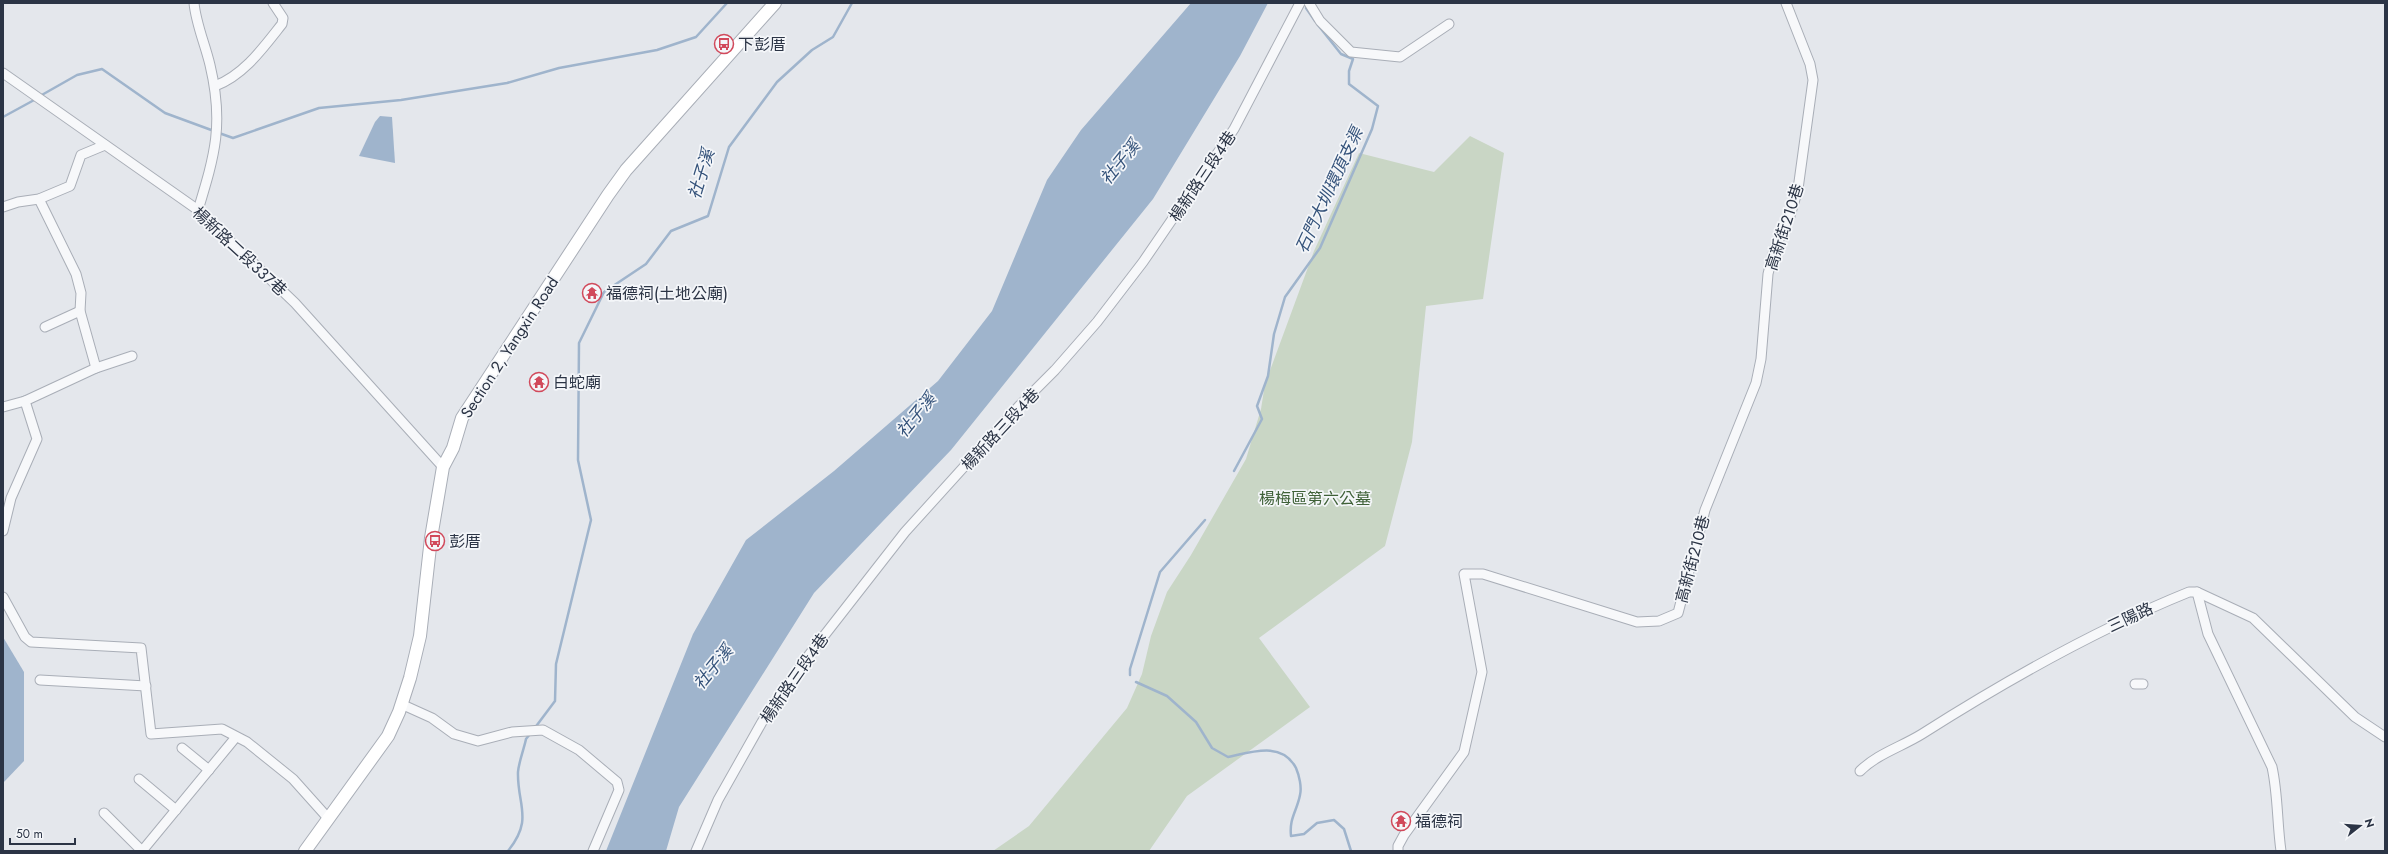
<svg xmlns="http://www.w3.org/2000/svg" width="2388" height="854" viewBox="0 0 2388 854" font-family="Jost,'Noto Sans TC',sans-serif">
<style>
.green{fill:#c9d6c5}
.water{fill:#9fb4cc}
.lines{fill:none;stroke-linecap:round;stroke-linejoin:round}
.stream{stroke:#9fb4cc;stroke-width:2.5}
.street-casing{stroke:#a9aeb7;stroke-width:11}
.secondary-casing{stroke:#a9aeb7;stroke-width:14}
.street{stroke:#f7f8fa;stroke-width:9}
.secondary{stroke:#fff;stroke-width:12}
.labels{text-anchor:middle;stroke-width:3.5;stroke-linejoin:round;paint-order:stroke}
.poi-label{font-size:16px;fill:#2b3445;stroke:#f4f6f9;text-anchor:start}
.street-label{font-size:16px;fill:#2b3445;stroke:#f4f6f9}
.park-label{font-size:16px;fill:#3f6138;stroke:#f4f6f9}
.water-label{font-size:17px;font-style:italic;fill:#34527a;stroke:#f4f6f9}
</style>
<rect width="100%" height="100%" fill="#e4e7ec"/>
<polygon class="green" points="1470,136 1504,153 1483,299 1426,306 1412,442 1385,546 1259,638 1310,707 1187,796 1149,851 993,851 1029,826 1127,708 1142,674 1151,636 1167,592 1191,555 1246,459 1261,409 1265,384 1314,251 1359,153 1434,172"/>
<g class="water">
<polygon points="1191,3 1268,3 1240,56 1153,199 951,450 814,593 679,807 666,851 606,851 693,634 746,540 834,471 938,381 992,311 1047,180 1081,130"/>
<polygon points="380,116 392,117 395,163 359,156 375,122"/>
<polygon points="3,637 24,672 24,761 3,783"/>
</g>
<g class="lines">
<g class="stream">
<polyline points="1306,8 1315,21"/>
<polyline points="40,96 77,75 102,69 165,113 214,131"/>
<polyline points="3,117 36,99"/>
<polyline points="219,133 233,138 319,108 401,100 507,83 559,68 657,50 696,37 727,3"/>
<polyline points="1234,471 1262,419 1257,406 1268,376 1274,334 1285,297 1320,248 1372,129 1378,106 1349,84 1349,71 1353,59 1341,54 1318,25"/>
<polyline points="1130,675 1130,669 1160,572 1205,520"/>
<path d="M1136,682L1167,696L1196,722L1212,748L1228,757C1252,752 1282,741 1296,768C1299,775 1302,787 1300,795C1297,811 1289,818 1291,836L1304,834L1317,823L1334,820L1344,829L1351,851"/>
<polyline points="534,729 555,701 556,664 591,520 578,460 579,343 604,292 646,264 671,231 708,216 729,147 777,82 812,50 833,37 852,3"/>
<path d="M508,851C534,819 517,805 518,772C519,761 524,749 526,739L530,734"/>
</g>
<defs>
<g id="street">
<path d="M194,3C196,24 205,44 210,65C224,124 215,154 198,210"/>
<polyline points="1309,3 1320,21 1351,52 1400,57 1449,24"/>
<polyline points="3,73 198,210 295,303 443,467"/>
<path d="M215,86C244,75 263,48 282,24L283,18L273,3"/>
<polyline points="39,199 76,274 81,293 80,311 96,368"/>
<polyline points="3,207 18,202 39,199 70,186 81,155 105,145"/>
<polyline points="45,327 80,311"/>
<polyline points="3,407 25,401"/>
<polyline points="3,531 11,498 37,439 25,401 96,368 132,356"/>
<path d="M2197,592L2208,634L2272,767C2278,794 2277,823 2281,851"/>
<polyline points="3,597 25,637 31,642 141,648 151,734 222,729 247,742 293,779 327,817"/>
<polyline points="40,680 146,686"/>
<polyline points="2135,684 2143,684"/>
<polyline points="401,704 432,718 454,734 478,741 512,732 543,730 579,750 617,782 619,790 593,851"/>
<polyline points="182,748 209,770"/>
<path d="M1860,771C1877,754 1901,747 1922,734C2007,680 2095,630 2189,592H2197L2253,618L2355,717L2385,737"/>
<polyline points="139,779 176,810"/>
<polyline points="104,813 142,851"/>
<polyline points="142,851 236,737"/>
<polyline points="696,851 718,800 762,722 809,655 905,532 1019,406 1055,370 1097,322 1143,262 1234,129 1300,3"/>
<polyline points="1398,851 1398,846 1404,835 1464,752 1482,672 1464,574 1483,574 1637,622 1659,621 1678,613 1705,510 1756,383 1761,359 1768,274 1774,250 1790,216 1798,189 1813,80 1810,64 1786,3"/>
</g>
<polyline id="secondary" points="305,851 388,736 399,712 410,678 420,636 431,538 443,467 453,448 462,418 608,195 626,170 775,3"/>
</defs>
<use href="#street" class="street-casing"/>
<use href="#secondary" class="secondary-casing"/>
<use href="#street" class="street"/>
<use href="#secondary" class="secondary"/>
</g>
<defs>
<symbol id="bus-ring" viewBox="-11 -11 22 22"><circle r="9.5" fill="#f4f6f9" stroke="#d1495b" stroke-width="1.5"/><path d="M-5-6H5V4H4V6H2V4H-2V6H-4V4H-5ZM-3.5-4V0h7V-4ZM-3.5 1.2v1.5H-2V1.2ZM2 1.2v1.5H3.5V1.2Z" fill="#d1495b"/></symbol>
<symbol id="temple-ring" viewBox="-11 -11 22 22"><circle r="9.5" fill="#f4f6f9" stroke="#d1495b" stroke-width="1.5"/><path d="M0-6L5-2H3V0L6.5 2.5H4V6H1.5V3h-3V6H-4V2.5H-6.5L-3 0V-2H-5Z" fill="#d1495b"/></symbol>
</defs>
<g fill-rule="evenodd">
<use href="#bus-ring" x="713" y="33" width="22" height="22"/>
<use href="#temple-ring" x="581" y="282" width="22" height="22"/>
<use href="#temple-ring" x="528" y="371" width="22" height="22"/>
<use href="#bus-ring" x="424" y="530" width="22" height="22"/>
<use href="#temple-ring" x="1390" y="810" width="22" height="22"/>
</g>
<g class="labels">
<g class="poi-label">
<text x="738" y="50">下彭厝</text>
<text x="606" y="299">福德祠(土地公廟)</text>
<text x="553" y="388">白蛇廟</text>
<text x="449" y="547">彭厝</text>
<text x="1415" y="827">福德祠</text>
</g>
<g class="street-label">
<text transform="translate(1202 176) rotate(-56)" y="6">楊新路三段4巷</text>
<text transform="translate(1784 227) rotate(-72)" y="6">高新街210巷</text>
<text transform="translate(240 251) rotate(43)" y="6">楊新路二段337巷</text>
<text transform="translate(509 347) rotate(-57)" y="6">Section 2, Yangxin Road</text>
<text transform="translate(1000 429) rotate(-47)" y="6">楊新路三段4巷</text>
<text transform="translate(1692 559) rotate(-75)" y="6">高新街210巷</text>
<text transform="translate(2130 617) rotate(-25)" y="6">三陽路</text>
<text transform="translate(794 678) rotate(-55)" y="6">楊新路三段4巷</text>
</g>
<g class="park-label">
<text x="1315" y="504">楊梅區第六公墓</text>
</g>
<g class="water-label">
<text transform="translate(1120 162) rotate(-51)" y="6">社子溪</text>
<text transform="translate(701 174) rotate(-73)" y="6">社子溪</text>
<text transform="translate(1329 190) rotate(-65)" y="6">石門大圳環頂支渠</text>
<text transform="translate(916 415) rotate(-51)" y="6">社子溪</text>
<text transform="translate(713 667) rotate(-51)" y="6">社子溪</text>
</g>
</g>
<rect width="2388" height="854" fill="none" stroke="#2b3445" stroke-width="8"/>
<g transform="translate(2360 826) rotate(73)" stroke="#f4f6f9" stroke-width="3" paint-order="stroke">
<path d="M0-3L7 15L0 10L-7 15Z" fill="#2b3445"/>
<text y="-6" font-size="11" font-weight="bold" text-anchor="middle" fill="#2b3445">N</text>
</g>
<path d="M10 838v6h65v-6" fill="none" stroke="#2b3445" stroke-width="2"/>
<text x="16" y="838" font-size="12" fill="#2b3445" stroke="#f4f6f9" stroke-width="3" paint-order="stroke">50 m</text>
</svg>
